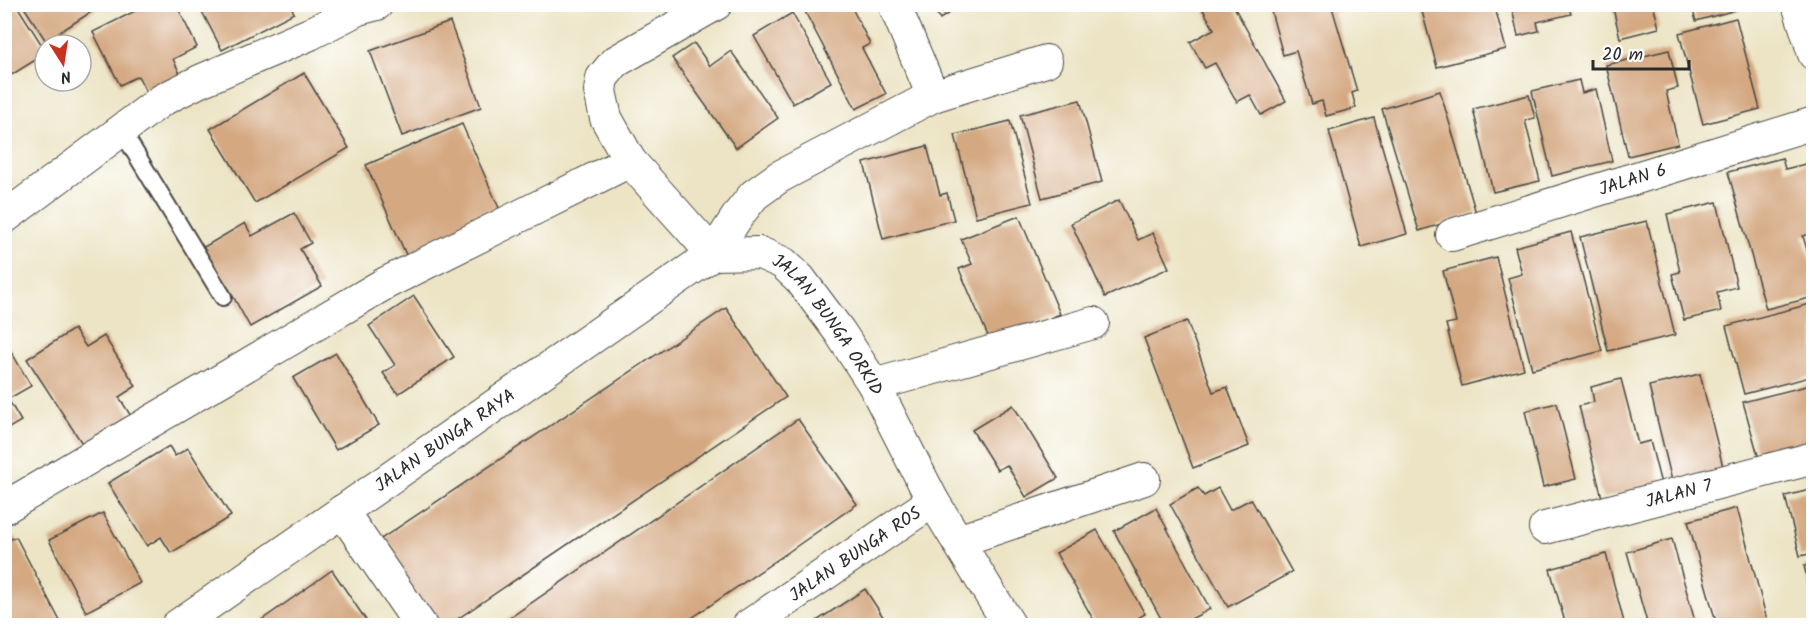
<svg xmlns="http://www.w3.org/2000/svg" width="1818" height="630" viewBox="0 0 1818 630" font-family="Kalam,sans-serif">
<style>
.building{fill:#d4a881}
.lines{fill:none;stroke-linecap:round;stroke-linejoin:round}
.service-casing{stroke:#484742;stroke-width:20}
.minor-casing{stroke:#484742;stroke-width:34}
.service{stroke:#fff;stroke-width:16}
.minor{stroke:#fff;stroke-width:32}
.labels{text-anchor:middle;stroke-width:6;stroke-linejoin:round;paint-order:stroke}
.street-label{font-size:18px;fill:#2b2b2b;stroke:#fff}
</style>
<rect width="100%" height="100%" fill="#fff"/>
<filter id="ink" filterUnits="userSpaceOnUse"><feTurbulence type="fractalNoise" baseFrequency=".0167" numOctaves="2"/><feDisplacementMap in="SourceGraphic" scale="12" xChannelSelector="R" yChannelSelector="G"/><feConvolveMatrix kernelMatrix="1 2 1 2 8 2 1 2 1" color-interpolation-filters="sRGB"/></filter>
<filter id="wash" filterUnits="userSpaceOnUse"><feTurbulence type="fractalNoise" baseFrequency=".008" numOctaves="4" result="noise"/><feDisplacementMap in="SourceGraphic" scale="24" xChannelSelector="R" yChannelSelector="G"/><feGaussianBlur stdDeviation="1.35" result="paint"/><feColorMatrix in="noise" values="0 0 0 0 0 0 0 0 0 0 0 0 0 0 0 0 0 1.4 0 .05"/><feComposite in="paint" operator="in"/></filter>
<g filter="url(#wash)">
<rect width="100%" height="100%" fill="#ece4c5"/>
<g id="blocks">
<g class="building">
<polygon points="5,4 16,4 45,50 45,54 5,79"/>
<polygon points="22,4 97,4 99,7 46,41"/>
<polygon points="149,4 176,4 197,47 173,59 181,76 147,93 138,76 120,85 93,32"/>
<polygon points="198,4 290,4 294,13 222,50"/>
<polygon points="801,4 850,4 870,44 862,48 886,94 856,109"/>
<polygon points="930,4 963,4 940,19"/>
<polygon points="1269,4 1331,4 1357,91 1352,93 1356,108 1326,116 1322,101 1312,104 1296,51 1283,55"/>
<polygon points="1420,4 1494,4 1506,49 1437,67"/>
<polygon points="1511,4 1568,4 1571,14 1537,22 1539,31 1518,36"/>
<polygon points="1612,4 1653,4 1659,28 1620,38"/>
<polygon points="1691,4 1742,4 1743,8 1696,21"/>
<polygon points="1213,5 1233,5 1286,101 1261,115 1250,95 1237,102 1215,63 1205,68 1190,42 1214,29 1203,10"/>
<polygon points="792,13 831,82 793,104 754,36"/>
<polygon points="1736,18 1760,109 1703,124 1679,33"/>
<polygon points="450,22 481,107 402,136 370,51"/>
<polygon points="694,43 710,66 731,51 778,118 736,148 672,58"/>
<polygon points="1669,50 1678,88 1666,91 1678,144 1628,156 1606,65"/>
<polygon points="304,73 349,148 255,203 210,129"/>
<polygon points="1579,80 1582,93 1596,89 1612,161 1552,176 1532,91"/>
<polygon points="1440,91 1476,213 1419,231 1382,109"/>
<polygon points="1529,95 1535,118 1525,120 1540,181 1493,192 1473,109"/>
<polygon points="1080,100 1102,182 1042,198 1020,115"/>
<polygon points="1374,118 1407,234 1361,247 1329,131"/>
<polygon points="1010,121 1032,203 976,217 955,135"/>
<polygon points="462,124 503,217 408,259 366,165"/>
<polygon points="927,146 940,195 947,193 954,220 883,239 864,163"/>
<polygon points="1782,158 1785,169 1814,162 1814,233 1803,236 1814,274 1814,297 1766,309 1728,172"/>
<polygon points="1119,200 1138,240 1153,233 1169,268 1105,297 1071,223"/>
<polygon points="1717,202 1737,287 1717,292 1721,311 1684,320 1672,274 1680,272 1667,214"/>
<polygon points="294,213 311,243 300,249 322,286 250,327 229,289 222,293 197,251 245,223 252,236"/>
<polygon points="1019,216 1060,314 991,343 959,269 972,264 961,239"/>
<polygon points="1647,221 1675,335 1608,351 1580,237"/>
<polygon points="1571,232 1602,351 1532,369 1508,278 1522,274 1515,247"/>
<polygon points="1496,257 1524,369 1462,386 1446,324 1456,322 1443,271"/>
<polygon points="414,296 454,357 398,394 383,373 395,365 369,326"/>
<polygon points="1814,303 1814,376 1744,394 1726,326"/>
<polygon points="726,308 786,397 447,626 426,626 372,545"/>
<polygon points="1187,321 1213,392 1227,387 1249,446 1193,468 1144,338"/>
<polygon points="74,329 86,347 104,336 136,386 119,397 134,421 87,451 27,359"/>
<polygon points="4,339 31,386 8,399 21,421 4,431"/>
<polygon points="336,353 379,425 336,450 293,378"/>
<polygon points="1700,374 1724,471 1673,485 1649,386"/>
<polygon points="1621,379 1638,444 1650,441 1661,484 1602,498 1579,406 1594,402 1591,387"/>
<polygon points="1814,384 1814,452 1761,466 1743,402"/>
<polygon points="1557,403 1576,479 1543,487 1525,411"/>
<polygon points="1013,405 1058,478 1026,497 1007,465 997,470 972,430"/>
<polygon points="798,419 857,504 784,555 680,626 498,626"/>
<polygon points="169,446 175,456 188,448 231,516 171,553 161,537 147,546 108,483"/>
<polygon points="1198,488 1204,496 1218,488 1230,510 1251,499 1292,572 1228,607 1170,504"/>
<polygon points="1814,489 1814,553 1800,556 1785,496"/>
<polygon points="1156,508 1210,609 1178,626 1165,626 1114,531"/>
<polygon points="1737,508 1767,620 1746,626 1717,626 1688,521"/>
<polygon points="103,513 140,583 86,612 49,540"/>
<polygon points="1097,530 1145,614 1124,626 1097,626 1056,553"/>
<polygon points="16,537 60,621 51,626 4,626 4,542"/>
<polygon points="1672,539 1696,625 1648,626 1627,552"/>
<polygon points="1606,554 1625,626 1566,626 1550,569"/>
<polygon points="1814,564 1814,599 1813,600 1804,566"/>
<polygon points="332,570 370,626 253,626 307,588"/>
<polygon points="865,589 889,626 809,626"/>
</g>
</g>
</g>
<g filter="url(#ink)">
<use href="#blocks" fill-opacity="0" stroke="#484742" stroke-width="1.5"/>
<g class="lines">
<defs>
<polyline id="service" points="122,131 223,297"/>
<g id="minor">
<path id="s1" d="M716,4L615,62L602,78L600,91L606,118L630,161L713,254L760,253L783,263L800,279L839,331L874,385L933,501L1010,626"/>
<polyline points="894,4 933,96"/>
<polyline points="1798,4 1814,54"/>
<polyline points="4,218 162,100 200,81 310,34 358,9 377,4"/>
<path id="s2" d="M1452,235L1814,123"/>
<polyline points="874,385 1093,323"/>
<polyline points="4,508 386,283 630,161"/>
<polyline points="342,511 421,626"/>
<path id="s3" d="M1545,528L1814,458"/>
<polyline points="958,541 1144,479"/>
<path id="s4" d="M177,626L713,254L739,214L754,195L779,177L933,96L1046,61"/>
<path id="s5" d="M748,626L933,501"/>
</g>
</defs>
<use href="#service" class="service-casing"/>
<use href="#minor" class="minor-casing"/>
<use href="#service" class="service"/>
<use href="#minor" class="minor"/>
</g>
</g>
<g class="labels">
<g class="street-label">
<text dy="6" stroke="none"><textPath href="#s2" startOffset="189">JALAN 6</textPath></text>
<text dy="6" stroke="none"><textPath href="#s1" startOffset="500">JALAN BUNGA ORKID</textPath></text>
<text dy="6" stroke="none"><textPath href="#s4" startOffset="326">JALAN BUNGA RAYA</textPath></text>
<text dy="6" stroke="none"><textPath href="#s3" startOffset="138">JALAN 7</textPath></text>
<text dy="6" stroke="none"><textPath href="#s5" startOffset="129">JALAN BUNGA ROS</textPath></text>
</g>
</g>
<rect width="1818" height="630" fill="none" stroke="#fff" stroke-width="24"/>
<g transform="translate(63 63) rotate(168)"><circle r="28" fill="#ffffff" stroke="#aaaaaa" stroke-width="1.5"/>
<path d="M0-4.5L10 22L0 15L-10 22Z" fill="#c8321e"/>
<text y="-9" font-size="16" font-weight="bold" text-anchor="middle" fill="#2b2b2b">N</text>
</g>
<path d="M1593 60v9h96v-9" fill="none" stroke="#2b2b2b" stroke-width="3"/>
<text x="1602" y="60" font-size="18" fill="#2b2b2b" stroke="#ffffff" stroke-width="4.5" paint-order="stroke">20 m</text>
</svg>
